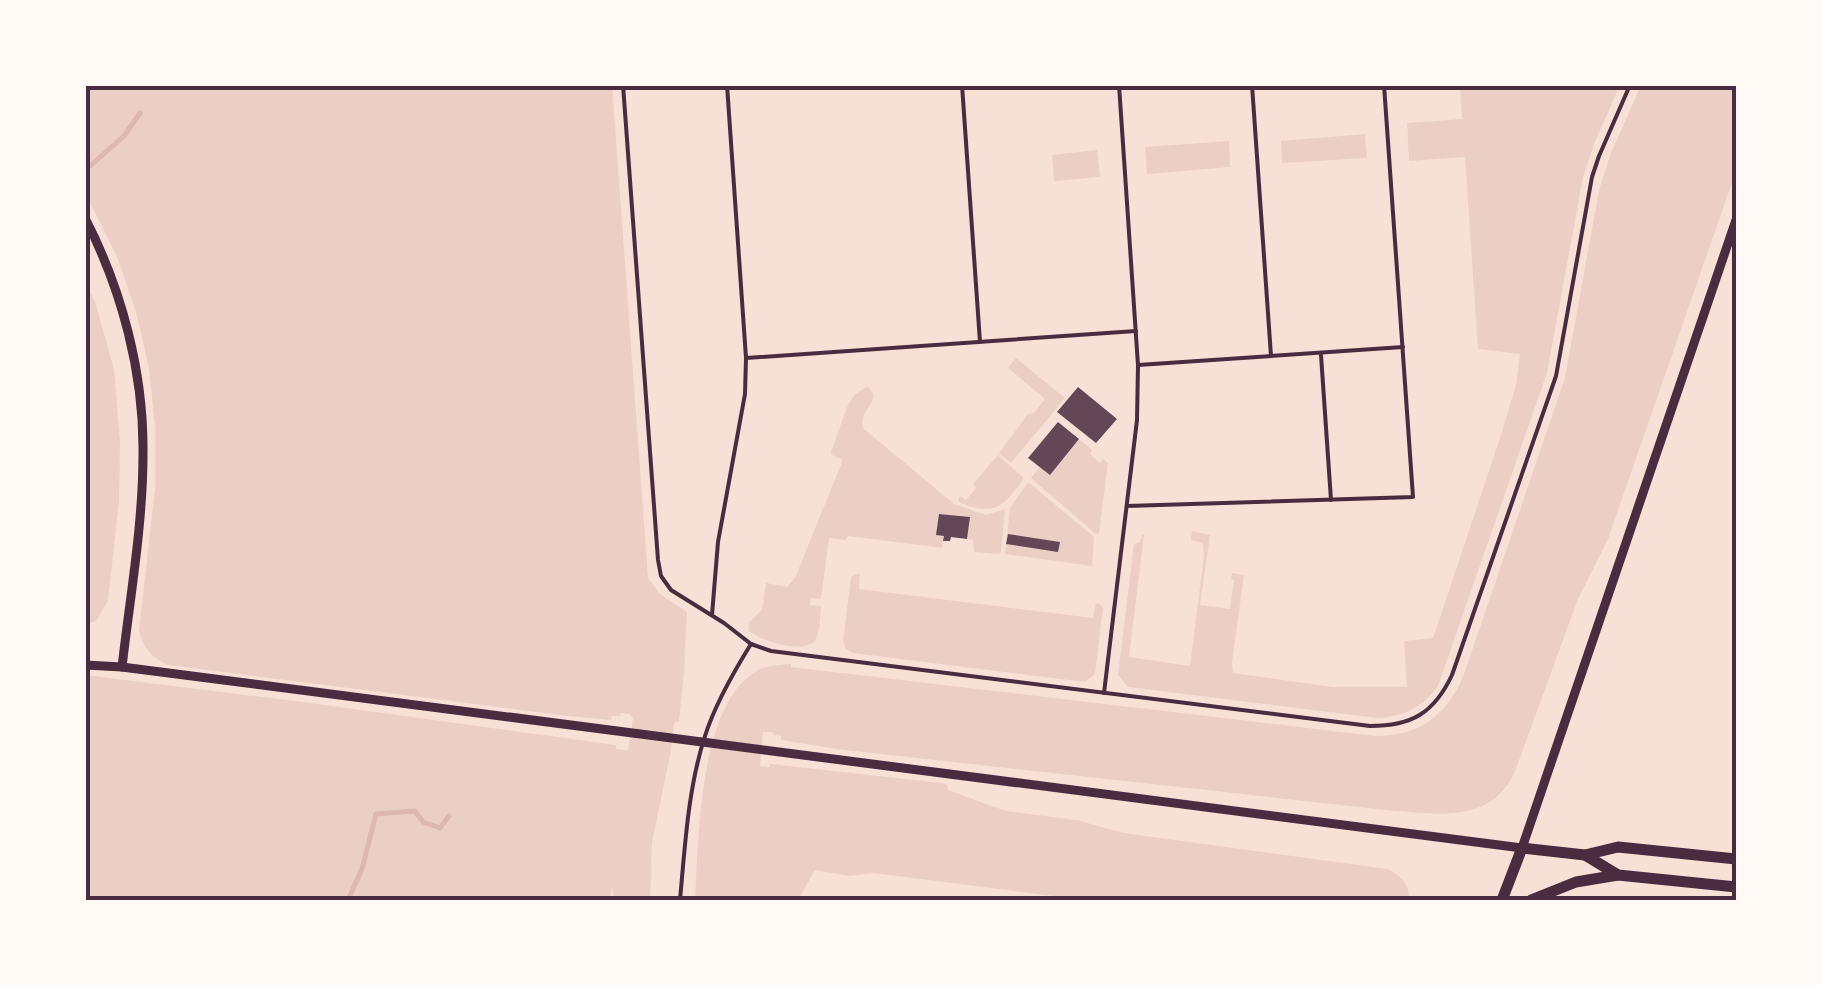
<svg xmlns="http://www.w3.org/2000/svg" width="1821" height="985" viewBox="0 0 1821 985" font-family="'Open Sans',sans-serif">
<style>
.green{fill:#ebcfc5;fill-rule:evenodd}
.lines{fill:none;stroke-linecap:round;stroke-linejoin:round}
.stream{stroke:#dcb8b0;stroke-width:5}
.building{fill:#644757}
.service{stroke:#4a2c40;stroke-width:4}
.tertiary{stroke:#4a2c40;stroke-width:9}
.primary{stroke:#4a2c40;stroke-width:11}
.neatline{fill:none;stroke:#4a2c40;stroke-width:4}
</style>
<rect width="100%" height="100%" fill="#f7e1d7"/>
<g class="green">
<path d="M85,85H612L648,578L660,594L687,612L684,673L679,721L674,723L670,755L652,843L650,900H614L612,886L610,900H85V675L303,702L616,745V749L628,750L633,718L630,714L621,713L620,716H612L611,720L568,716L168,665C152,658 143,648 139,631L155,488V428L149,368L136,312L118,259L85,192Z"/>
<path d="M1460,85H1620L1594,144L1583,177L1547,373L1438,686C1422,708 1403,717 1377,718L1128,687L1118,675L1134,544L1140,542L1142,535H1144L1129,657L1190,666L1204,556L1203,543L1191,540L1192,531L1210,535L1200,605L1230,609L1234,580L1231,579L1232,573L1244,575L1232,662L1233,673L1333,687H1407L1404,641L1433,638L1501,435L1516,385L1520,354L1478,349L1465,157L1409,161L1407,123L1462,119Z"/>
<path d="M1641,85H1736V171L1608,539L1578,599L1514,774C1489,823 1441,814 1395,811L836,749L781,740V736L773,735V732H763L760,766L769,767L770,764L941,783L947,785L948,790L1006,811L1076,820L1124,833L1160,838L1388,869C1403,878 1409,883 1409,900H1084L874,873L850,876L815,870L798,900H695C699,839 698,700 760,669C770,665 780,665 791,664V667L1375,736C1419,736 1445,717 1463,677L1565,378L1599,190L1611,153Z"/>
<polygon points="1365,134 1367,158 1282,163 1281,141"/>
<polygon points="1229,141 1230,167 1147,174 1145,147"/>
<polygon points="1097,150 1100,177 1054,181 1052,155"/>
<polygon points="85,282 95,302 114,369 120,441 119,501 108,601 96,621 85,625"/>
<polygon points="1016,358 1065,398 1011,463 999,453 1028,414 1034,413 1045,399 1008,368"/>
<path d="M868,386L874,395C872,408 857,416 864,429L954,504L986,515L1005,509L1001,552L999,554L974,552L973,540L967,539L969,517L940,514L936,535L944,536L942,548L848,536L846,540L829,538L821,599L811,598L810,605L821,606C820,616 820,631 816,639C807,656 761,641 749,631V622L762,610L766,583L787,587L795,578L842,462L841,459L832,455L831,451C837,439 846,403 854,396C856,393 865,388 868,386Z"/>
<polygon points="1079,439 1092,450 1090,454 1100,463 1103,459 1108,463 1099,533 1096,534 1031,478 1040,467 1050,474"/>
<path d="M998,455L1024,478C1004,507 995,516 960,503L958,500L960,496L966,500L976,488L973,484Z"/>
<path d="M1028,482L1094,537L1092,566L1005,554L1010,508ZM1008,534L1059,542V551L1006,543Z"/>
<polygon points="855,574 860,574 859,589 1093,618 1096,603 1100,604 1103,608 1095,674 1085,682 853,653 846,649 843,641 851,577"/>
</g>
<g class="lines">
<g class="stream">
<polyline points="90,166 124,136 140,113"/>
<polyline points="348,900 362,869 376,814 415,811 423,822 440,828 449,816"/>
</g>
</g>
<g class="building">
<polygon points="1078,387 1117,419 1096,443 1057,412"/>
<polygon points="1058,422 1079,439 1050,475 1028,458"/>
<polygon points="939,514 970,517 967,539 951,537 950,541 943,541 944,536 936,535"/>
<polygon points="1008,534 1060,542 1058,552 1006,544"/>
</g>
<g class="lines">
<g class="service">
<path d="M623,85L658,560L661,576L671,590L724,623L751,644L771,651L1370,726C1412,726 1434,713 1452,675L1556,376L1592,177L1599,156L1630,85"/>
<polyline points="727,85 746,358 1136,331"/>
<polyline points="962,85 980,342"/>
<polyline points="1119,85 1138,365 1403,347"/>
<polyline points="1252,85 1271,356"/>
<polyline points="1321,355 1331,500"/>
<polyline points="1127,506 1413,497 1384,85"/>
<polyline points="712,615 718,542 745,394 746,358"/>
<polyline points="1104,693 1137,420 1138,365"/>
<path d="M680,900C685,846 688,788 705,736C715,704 733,673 751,644"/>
</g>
<g class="tertiary">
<path d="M85,218C122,290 144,373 143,454C143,525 130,597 122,667"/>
<polyline points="85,665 122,667 1522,848 1736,220"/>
</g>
<g class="primary">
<polyline points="1585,855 1618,875 1736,887"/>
<polyline points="1502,900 1522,848 1585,855 1618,847 1736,859"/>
<polyline points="1531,900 1576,882 1618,875"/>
</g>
</g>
<rect width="1821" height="985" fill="none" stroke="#fffaf5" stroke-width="175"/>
<rect x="88" y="88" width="1646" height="810" class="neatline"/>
</svg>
